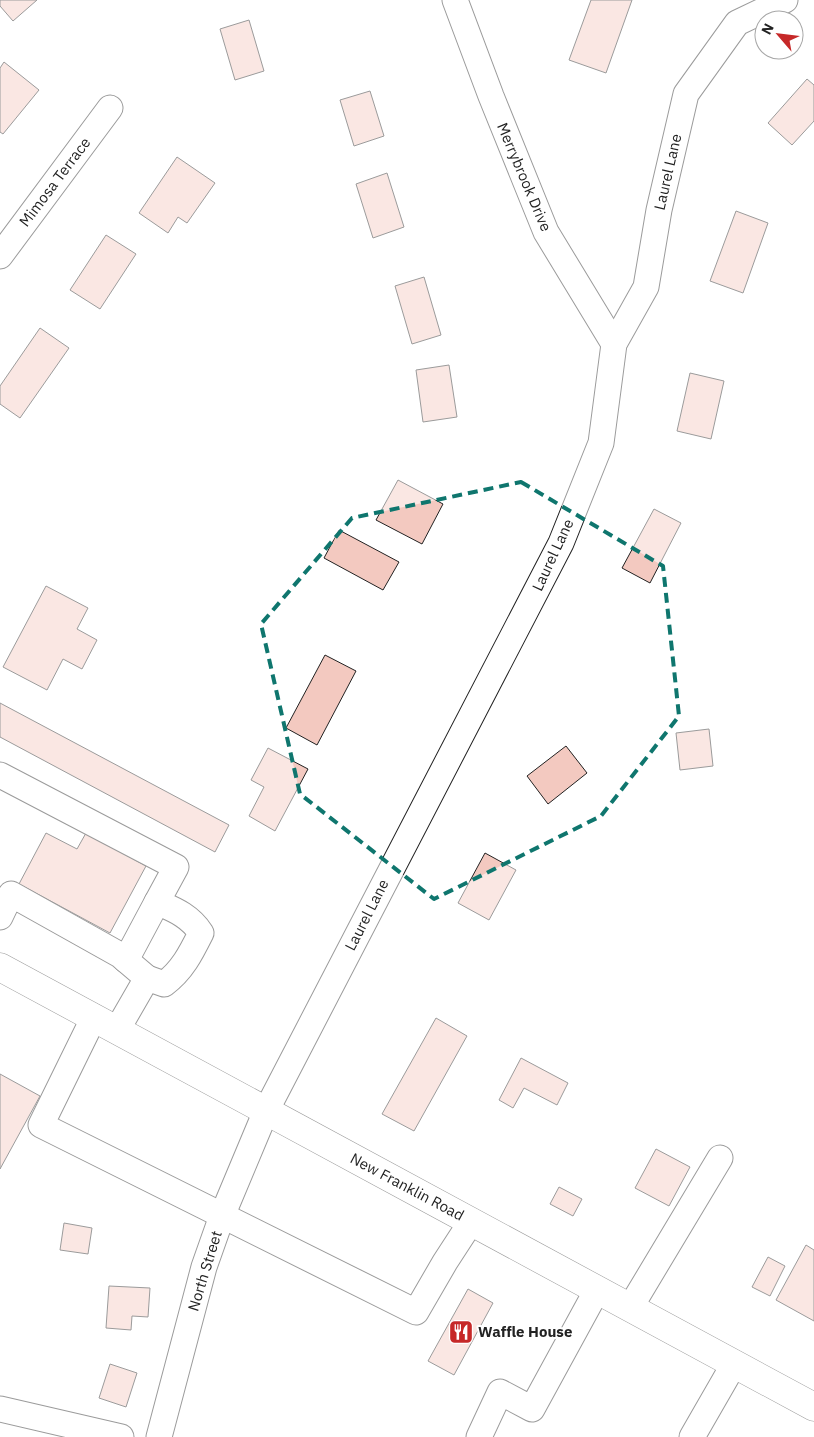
<svg xmlns="http://www.w3.org/2000/svg" width="814" height="1437" viewBox="0 0 814 1437" font-family="'IBM Plex Sans',sans-serif">
<style>
.building{fill:#f3c9c0;stroke:#222}
.lines{fill:none;stroke-linecap:round;stroke-linejoin:round}
.minor-casing{stroke:#222;stroke-width:27}
.highway-casing{stroke:#222;stroke-width:29}
.minor{stroke:#fff;stroke-width:25}
.highway{stroke:#fff;stroke-width:28}
.marked{fill:none;stroke:#0f766e;stroke-width:4;stroke-dasharray:10 6;stroke-linejoin:round}
.labels{text-anchor:middle;stroke-width:4;stroke-linejoin:round;paint-order:stroke}
.street-label{font-size:15px;fill:#222;stroke:#fff}
.poi-label{font-size:15px;font-weight:bold;fill:#222;stroke:#fff;text-anchor:start}
</style>
<rect width="100%" height="100%" fill="#fff"/>
<g class="building">
<polygon points="0,0 37,0 13,21 0,6"/>
<polygon points="591,0 632,0 606,73 569,60"/>
<polygon points="249,20 264,71 235,80 220,29"/>
<polygon points="4,62 39,90 3,134 0,132 0,68"/>
<polygon points="807,79 814,85 814,121 792,145 768,123"/>
<polygon points="370,91 384,136 354,146 340,100"/>
<polygon points="177,157 215,183 187,223 178,217 168,233 139,213"/>
<polygon points="387,173 404,227 373,238 356,184"/>
<polygon points="736,211 768,223 743,293 710,281"/>
<polygon points="106,235 136,254 100,309 70,290"/>
<polygon points="424,277 441,335 412,344 395,286"/>
<polygon points="40,328 69,348 20,418 0,404 0,386"/>
<polygon points="449,365 457,417 423,422 416,370"/>
<polygon points="690,373 724,381 711,439 677,431"/>
<polygon points="398,480 443,504 422,544 376,520"/>
<polygon points="654,509 681,523 650,583 622,568"/>
<polygon points="339,530 399,562 383,590 324,558"/>
<polygon points="46,586 88,608 77,629 97,640 82,669 63,659 47,690 3,667"/>
<polygon points="325,655 356,671 317,745 286,728"/>
<polygon points="0,703 229,825 215,852 0,737"/>
<polygon points="709,729 713,766 680,770 676,733"/>
<polygon points="566,746 587,773 548,804 527,776"/>
<polygon points="268,748 308,769 275,831 249,816 264,787 251,780"/>
<polygon points="46,833 77,849 86,833 146,866 110,933 19,884"/>
<polygon points="485,853 516,870 489,920 458,903"/>
<polygon points="436,1018 467,1036 414,1131 382,1114"/>
<polygon points="521,1058 568,1083 557,1105 524,1088 513,1108 499,1100"/>
<polygon points="0,1074 40,1096 0,1169"/>
<polygon points="656,1149 690,1167 669,1206 635,1188"/>
<polygon points="559,1187 582,1199 573,1216 550,1204"/>
<polygon points="64,1223 92,1228 88,1254 60,1250"/>
<polygon points="806,1245 814,1250 814,1321 776,1300"/>
<polygon points="768,1257 785,1266 770,1296 752,1287"/>
<polygon points="109,1286 150,1288 148,1317 132,1316 131,1330 106,1328"/>
<polygon points="468,1289 493,1303 454,1375 428,1361"/>
<polygon points="110,1364 137,1373 126,1407 99,1398"/>
</g>
<g class="lines">
<defs>
<g id="minor">
<polyline points="455,0 491,96 546,232 614,344"/>
<polyline points="0,256 110,108"/>
<polyline points="0,775 176,867 157,902"/>
<polyline points="0,917 11,894 120,955 147,978 117,1030"/>
<path d="M126,960L157,902C175,910 190,916 201,933C191,953 182,971 164,984L147,978"/>
<polyline points="94,1017 41,1125 416,1312 445,1262 471,1222"/>
<polyline points="630,1308 720,1158"/>
<polyline points="0,1409 121,1437"/>
<polyline points="159,1437 204,1267 222,1216 266,1111 561,543 601,443 614,344 646,287 659,210 686,94 737,23 785,0"/>
<polyline points="479,1437 500,1392 532,1409 597,1290"/>
<polyline points="692,1437 734,1364"/>
</g>
<polyline id="highway" points="0,967 814,1407"/>
</defs>
<use href="#minor" class="minor-casing"/>
<use href="#highway" class="highway-casing"/>
<use href="#minor" class="minor"/>
<use href="#highway" class="highway"/>
</g>
<path d="M0 0H814V1437H0ZM521,482L663,566L679,716L601,816L434,899L300,794L261,624L352,518Z" fill="#fff" fill-opacity=".55" fill-rule="evenodd"/>
<path class="marked" d="M521,482L663,566L679,716L601,816L434,899L300,794L261,624L352,518Z"/>
<defs>
<symbol id="restaurant-square" viewBox="-11 -11 22 22"><rect x="-9" y="-9" width="18" height="18" rx="4" fill="#c62828" stroke="#fff"/><path d="M-5-6h1v4h1v-4h1v4h1v-4h1v5L-1.5 .5V6h-2V.5L-5-1ZM5-6V6H3V1.5H1.5Q1.5-4 5-6Z" fill="#fff"/></symbol>
</defs>
<g fill-rule="evenodd">
<use href="#restaurant-square" x="447" y="1318" width="28" height="28"/>
</g>
<g class="labels">
<g class="street-label">
<text transform="translate(668 172) rotate(-77)" y="5">Laurel Lane</text>
<text transform="translate(524 177) rotate(67)" y="5">Merrybrook Drive</text>
<text transform="translate(55 182) rotate(-53)" y="5">Mimosa Terrace</text>
<text transform="translate(553 555) rotate(-65)" y="5">Laurel Lane</text>
<text transform="translate(367 915) rotate(-63)" y="5">Laurel Lane</text>
<text transform="translate(407 1187) rotate(28)" y="5">New Franklin Road</text>
<text transform="translate(205 1271) rotate(-73)" y="5">North Street</text>
</g>
<g class="poi-label">
<text x="478" y="1337">Waffle House</text>
</g>
</g>
<g transform="translate(779 35) rotate(298)"><circle r="24" fill="#ffffff" stroke="#a7a7a7"/>
<path d="M0-4L9 19L0 12L-9 19Z" fill="#c62828"/>
<text y="-8" font-size="14" font-weight="bold" text-anchor="middle" fill="#222222">N</text>
</g>
</svg>
